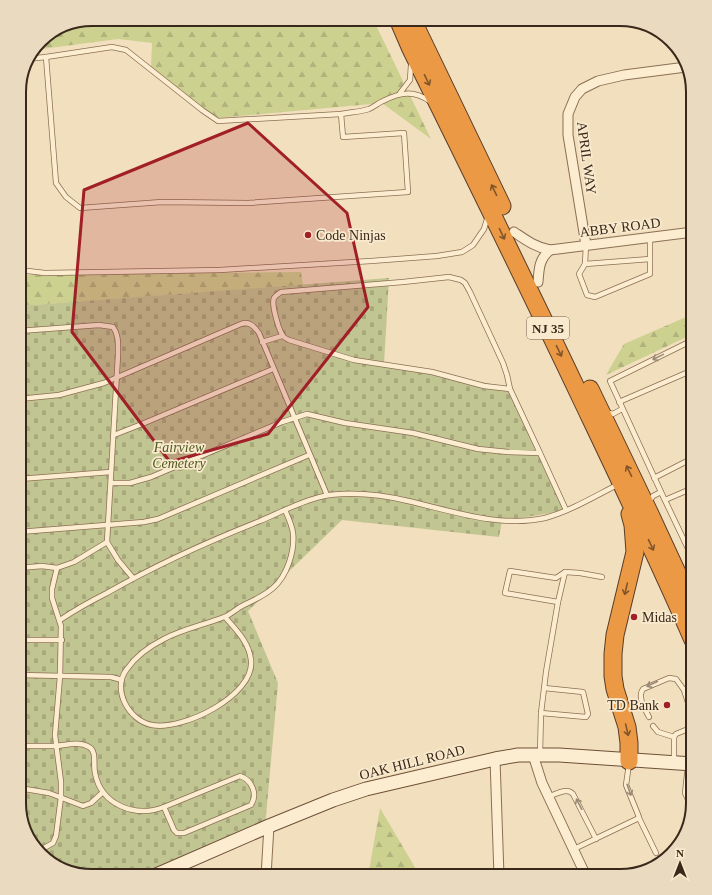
<svg xmlns="http://www.w3.org/2000/svg" width="712" height="895" viewBox="0 0 712 895" font-family="'Times New Roman',serif">
<style>
.forest{fill:url(#forest-firs)}
.cemetery{fill:url(#cemetery-stones)}
.lines{fill:none;stroke-linecap:round;stroke-linejoin:round}
.lane-casing{stroke:#8c6f55;stroke-width:6}
.street-casing{stroke:#8c6f55;stroke-width:11}
.secondary-casing{stroke:#6e5038;stroke-width:15}
.highway-casing{stroke:#593d2a;stroke-width:19}
.lane{stroke:#fcedd1;stroke-width:4.5}
.street{stroke:#fcedd1;stroke-width:9}
.secondary{stroke:#fcedd1;stroke-width:13}
.highway{stroke:#eb9944;stroke-width:17}
.oneway{stroke:#81552b}
.oneway2{stroke:#9b8a76}
.marked{fill:#a11f27;fill-opacity:0.2;stroke:#a11f27;stroke-width:3;stroke-linejoin:round}
.poi-dot{fill:#a11f27;stroke:#f9eace;stroke-width:1.5}
.labels{text-anchor:middle;stroke-width:3.5;stroke-linejoin:round;paint-order:stroke}
.shield{fill:#f9eace;stroke:#736251;stroke-width:1}
.shield-label{font-size:13px;font-weight:bold;fill:#3a281b}
.street-label{font-size:14px;fill:#3a281b;stroke:#f9eace}
.poi-label{font-size:14px;fill:#3a281b;stroke:#f9eace;text-anchor:start}
.park-label{font-size:14px;font-style:italic;fill:#4d581f;stroke:#f9eace}
.rim{fill:none;stroke:#3a281b;stroke-width:2}
</style>
<defs>
<pattern id="forest-firs" width="22" height="20" patternUnits="userSpaceOnUse"><rect width="22" height="20" fill="#cdd190"/><path d="M5 1l3.5 6h-7zM16 11l3.5 6h-7z" fill="#b1b37c"/></pattern>
<pattern id="cemetery-stones" width="16" height="16" patternUnits="userSpaceOnUse"><rect width="16" height="16" fill="#c1c591"/><path d="M2 7V4a2 2 0 0 1 4 0v3zM10 15v-3a2 2 0 0 1 4 0v3z" fill="#a7a97c"/></pattern>
</defs>
<rect width="100%" height="100%" fill="#f2dfbd"/>
<g class="forest">
<polygon points="120,19 373,19 431,139 382,103 217,118 151,67 152,43 118,39 34,50 44,37 71,27"/>
<polygon points="301,272 303,285 19,306 19,275"/>
<polygon points="693,314 693,334 606,375 624,344"/>
<polygon points="380,808 420,876 368,876"/>
</g>
<polygon class="cemetery" points="389,278 384,364 513,388 569,510 502,521 499,537 342,520 248,611 278,683 265,827 149,876 92,876 60,868 31,844 19,803 19,306"/>
<g class="lines">
<defs>
<g id="lane">
<polyline points="27,59 46,57"/>
<polyline points="400,93 410,80 411,65"/>
<path d="M341,114L343,137L404,133L408,192L248,203L162,202L80,208L66,197L56,183L46,57L112,47L126,50L202,110L218,121L341,114C351,112 360,112 369,109C374,107 378,103 383,101C401,92 414,90 431,102"/>
<polyline points="586,245 585,264 650,259 650,237"/>
<polyline points="585,264 579,274 587,295 595,297 650,274 650,259"/>
<polyline points="19,270 45,273 220,270 371,261 437,256 462,252 473,245 484,229 488,216"/>
<path d="M19,331L99,325L113,327C119,335 118,345 118,355L107,542L118,560L133,578"/>
<polyline points="262,342 282,336"/>
<path d="M510,389L507,375L503,363L470,292L465,283L461,280L449,277L403,282L281,292C278,294 276,295 274,298C271,304 279,332 284,337C285,338 287,339 289,340L354,360L432,372L484,386L510,389L540,453"/>
<path d="M19,399L59,395L104,383L241,324C249,321 254,326 259,333L327,495"/>
<polyline points="619,402 693,370"/>
<polyline points="605,412 613,414 622,409"/>
<polyline points="114,435 142,424 273,369"/>
<polyline points="654,478 693,458"/>
<polyline points="19,479 111,472"/>
<polyline points="111,483 130,483 151,477 282,422 307,414 345,423 413,433 478,449 508,452 540,453 566,510"/>
<polyline points="661,492 610,381 693,340"/>
<polyline points="665,500 693,488"/>
<polyline points="649,502 653,496 661,492 693,559"/>
<polyline points="19,532 144,522 158,519 309,455"/>
<polyline points="19,568 42,566 57,568 74,562 107,542"/>
<polyline points="558,602 565,572"/>
<path d="M225,617C236,630 249,642 251,660C255,696 182,731 152,725C129,721 111,689 127,669C136,656 150,646 164,639C183,629 204,625 224,617C230,615 236,609 242,606C252,601 264,596 273,588C287,576 295,551 293,533C292,525 288,517 285,510"/>
<path d="M60,620C75,610 91,601 107,593C156,565 207,542 260,521C286,510 314,494 342,494C365,493 387,496 408,501C452,511 499,528 545,518C571,511 595,496 619,484"/>
<polyline points="19,640 62,640"/>
<polyline points="19,675 111,677 122,680"/>
<polyline points="693,687 684,690 693,718"/>
<polyline points="541,713 586,717 588,714 583,692 544,688"/>
<path d="M649,717C645,709 637,697 643,689L669,678L676,679L684,690"/>
<polyline points="653,726 658,732 674,737 676,734 693,727"/>
<polyline points="674,737 674,761"/>
<path d="M19,746C31,746 44,746 56,746C67,745 79,741 89,747C97,751 93,765 95,773C101,805 135,818 164,807"/>
<polyline points="540,754 541,713 546,672 558,602 505,593 510,571 556,578 565,572 580,573 602,577"/>
<polyline points="629,764 626,785 639,817 639,818 656,853"/>
<polyline points="688,766 685,793 692,808"/>
<path d="M240,776C252,780 258,794 251,805L184,833H177L174,830L164,807Z"/>
<polyline points="19,788 49,793 83,806 91,803 103,792"/>
<path d="M548,797C556,794 567,787 573,794L596,839"/>
<polyline points="38,849 44,848 53,843 56,836 61,797 61,782 55,735 60,676 61,626 52,598 52,589 57,568"/>
<polyline points="574,849 639,818"/>
</g>
<g id="street">
<path d="M514,232C526,240 535,247 550,250L693,232"/>
<polyline points="586,245 568,135 568,114 575,97 582,89 598,81 624,75 686,67"/>
<path d="M538,282C539,269 539,259 550,250"/>
<polyline points="533,755 542,783 586,876"/>
<polyline points="495,759 499,876"/>
<polyline points="266,876 269,826"/>
</g>
<polyline id="secondary" points="154,876 269,826 333,800 366,789 495,759 518,755 559,755 693,764"/>
<g id="highway">
<path d="M398,19L410,47C467,163 524,278 579,394C618,476 657,557 693,640"/>
<polyline points="412,19 502,206"/>
<polyline points="590,389 649,512 693,607"/>
<polyline points="629,761 629,743 627,727 615,689 613,676 613,654 615,635 635,552 633,525 630,514"/>
</g>
</defs>
<use href="#lane" class="lane-casing"/>
<use href="#street" class="street-casing"/>
<use href="#secondary" class="secondary-casing"/>
<use href="#highway" class="highway-casing"/>
<use href="#lane" class="lane"/>
<use href="#street" class="street"/>
<use href="#secondary" class="secondary"/>
<use href="#highway" class="highway"/>
</g>
<defs><path id="oneway-shaft" d="M-6 0H5M1.5-3L5.5 0L1.5 3" fill="none" stroke-width="1.6" stroke-linecap="round" stroke-linejoin="round"/></defs>
<g class="oneway">
<use href="#oneway-shaft" transform="translate(427 80) rotate(64)"/>
<use href="#oneway-shaft" transform="translate(494 190) rotate(-116)"/>
<use href="#oneway-shaft" transform="translate(502 234) rotate(64)"/>
<use href="#oneway-shaft" transform="translate(559 351) rotate(64)"/>
<use href="#oneway-shaft" transform="translate(629 471) rotate(-116)"/>
<use href="#oneway-shaft" transform="translate(651 545) rotate(65)"/>
<use href="#oneway-shaft" transform="translate(626 589) rotate(103)"/>
<use href="#oneway-shaft" transform="translate(627 730) rotate(77)"/>
</g>
<g class="oneway2">
<use href="#oneway-shaft" transform="translate(658 357) rotate(154)"/>
<use href="#oneway-shaft" transform="translate(652 684) rotate(156)"/>
<use href="#oneway-shaft" transform="translate(629 790) rotate(71)"/>
<use href="#oneway-shaft" transform="translate(579 804) rotate(-117)"/>
</g>
<path class="marked" d="M248,123L347,213L368,307L268,434L170,462L72,332L84,190Z"/>
<g class="poi-dot">
<circle cx="308" cy="235" r="4"/>
<circle cx="634" cy="617" r="4"/>
<circle cx="667" cy="705" r="4"/>
</g>
<g class="labels">
<rect class="shield" x="527" y="317" width="42" height="22" rx="3"/>
<g class="shield-label">
<text x="548" y="333">NJ 35</text>
</g>
<g class="street-label">
<text transform="translate(587 158) rotate(82)" y="5">APRIL WAY</text>
<text transform="translate(620 227) rotate(-7)" y="5">ABBY ROAD</text>
<text transform="translate(412 762) rotate(-14)" y="5">OAK HILL ROAD</text>
</g>
<g class="poi-label">
<text x="316" y="240">Code Ninjas</text>
<text x="642" y="622">Midas</text>
<text x="659" y="710" text-anchor="end">TD Bank</text>
</g>
<g class="park-label">
<text x="179" y="452">Fairview<tspan x="179" dy="16">Cemetery</tspan></text>
</g>
</g>
<path d="M0 0H712V895H0ZM92 26H620A66 66 0 0 1 686 92V803A66 66 0 0 1 620 869H92A66 66 0 0 1 26 803V92A66 66 0 0 1 92 26Z" fill="#eadac0" fill-rule="evenodd"/>
<path class="rim" d="M92 26H620A66 66 0 0 1 686 92V803A66 66 0 0 1 620 869H92A66 66 0 0 1 26 803V92A66 66 0 0 1 92 26Z"/>
<g transform="translate(680 863)" stroke="#f9eace" stroke-width="3" paint-order="stroke">
<path d="M0-3L7 15L0 10L-7 15Z" fill="#3a281b"/>
<text y="-6" font-size="11" font-weight="bold" text-anchor="middle" fill="#3a281b">N</text>
</g>
</svg>
